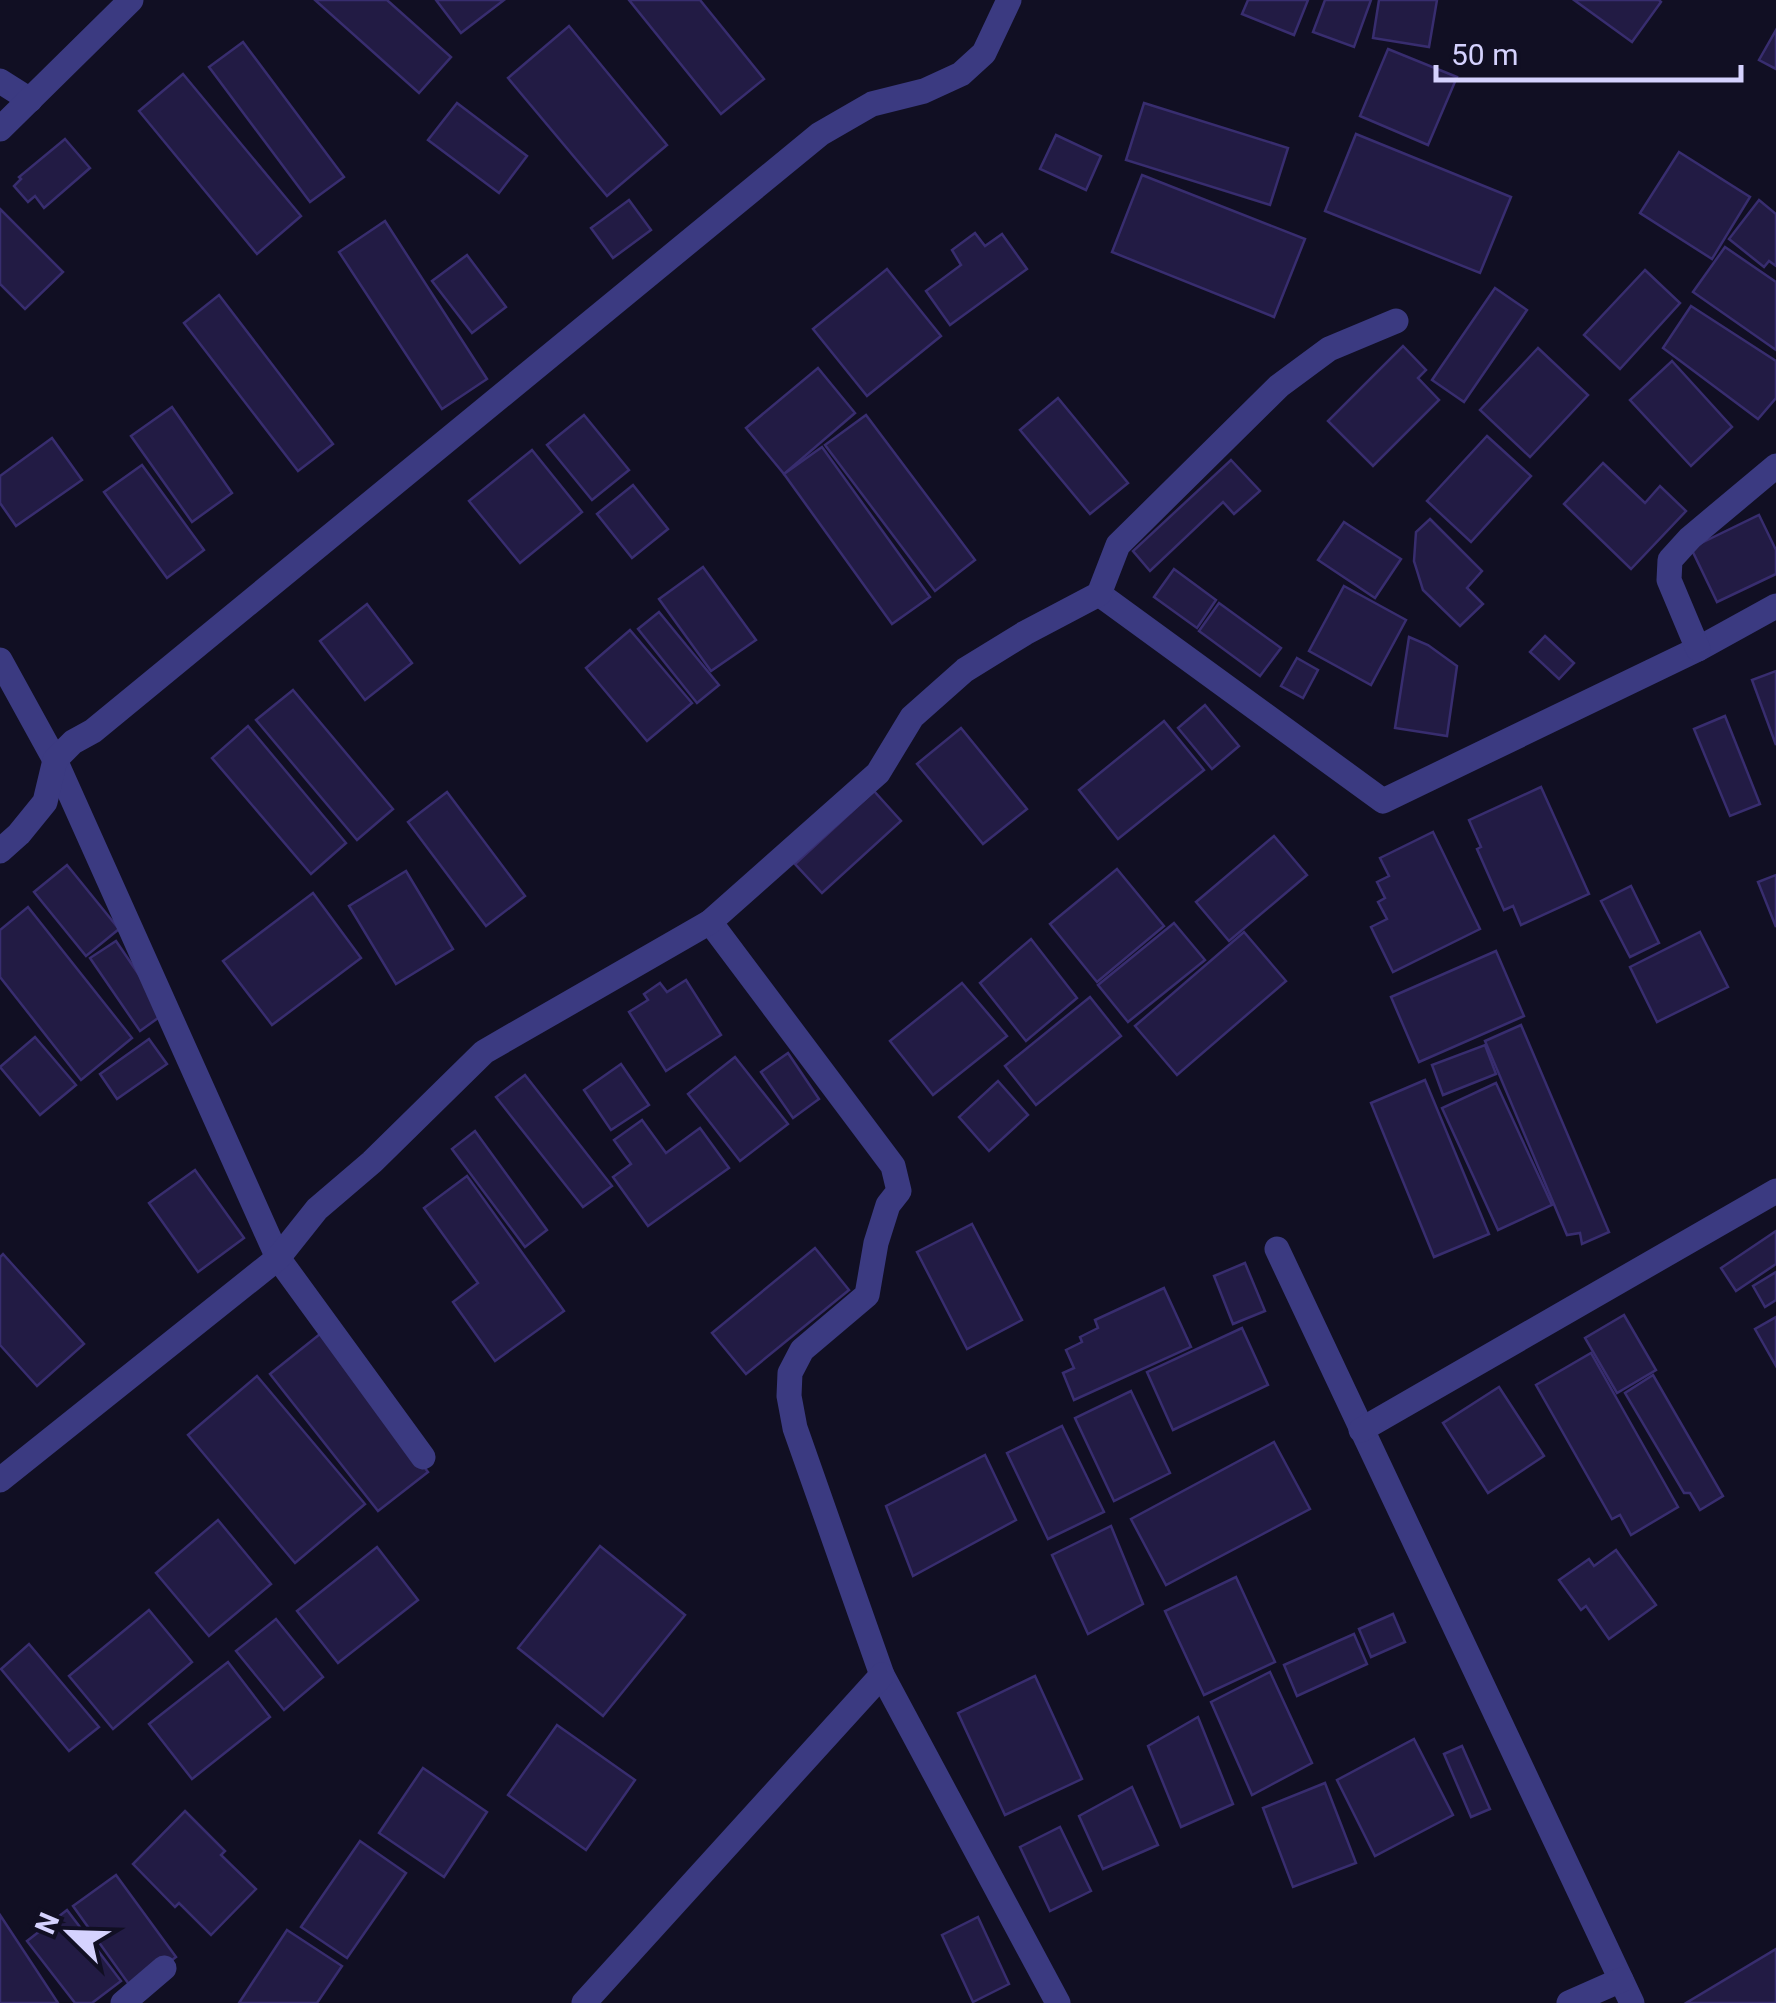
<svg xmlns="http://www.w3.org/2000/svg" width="1776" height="2003" viewBox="0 0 1776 2003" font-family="Roboto,sans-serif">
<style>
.building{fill:#221b44;stroke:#382d6f;stroke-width:2.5}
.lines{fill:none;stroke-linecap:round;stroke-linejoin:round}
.minor{stroke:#3b3a81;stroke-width:25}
</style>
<rect width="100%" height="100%" fill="#110f23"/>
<g class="building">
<polygon points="315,0 387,0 451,57 419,93"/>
<polygon points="436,0 504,0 461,33"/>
<polygon points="629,0 700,0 764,79 721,114"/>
<polygon points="1248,0 1308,0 1294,35 1242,14"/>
<polygon points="1325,0 1371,0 1354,47 1313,32"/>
<polygon points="1379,0 1437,0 1429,47 1373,38"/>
<polygon points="1574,0 1659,0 1661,2 1632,42"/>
<polygon points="569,26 667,145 607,196 508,78"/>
<polygon points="1776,30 1776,69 1759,60"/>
<polygon points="243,42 344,177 310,202 209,67"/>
<polygon points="1388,49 1457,77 1428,145 1360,116"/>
<polygon points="183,74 301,216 257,254 139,111"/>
<polygon points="457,103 527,156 499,193 428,140"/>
<polygon points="1144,103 1288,148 1270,205 1126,160"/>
<polygon points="1356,134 1511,197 1480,273 1325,211"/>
<polygon points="1056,135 1101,156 1086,190 1040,169"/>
<polygon points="65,139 90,168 44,208 35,196 28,202 14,186 21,179 19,177"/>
<polygon points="1679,152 1750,197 1712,259 1640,213"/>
<polygon points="1142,175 1305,239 1274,317 1112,252"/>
<polygon points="629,200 651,230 613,258 591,228"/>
<polygon points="1759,200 1776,214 1776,266 1769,261 1764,267 1729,239"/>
<polygon points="0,209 63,272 25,309 0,284"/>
<polygon points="385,221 487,379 442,409 339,252"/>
<polygon points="975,233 985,246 1002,234 1027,269 950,325 926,291 961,265 952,250"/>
<polygon points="1725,247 1776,282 1776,350 1693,292"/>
<polygon points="467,255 506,307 472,333 432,281"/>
<polygon points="887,269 941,336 867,396 813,329"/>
<polygon points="1645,270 1680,303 1620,369 1584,335"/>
<polygon points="1495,288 1527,310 1464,402 1432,380"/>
<polygon points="219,295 333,444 298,471 184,323"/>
<polygon points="1691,306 1776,361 1776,398 1758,419 1663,348"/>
<polygon points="1403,346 1426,370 1418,378 1439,400 1373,466 1328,421"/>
<polygon points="1538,348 1588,395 1530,457 1480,410"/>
<polygon points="1672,361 1732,427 1691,466 1630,400"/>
<polygon points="818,368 855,413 784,474 746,428"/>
<polygon points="1058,398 1128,483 1090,514 1020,430"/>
<polygon points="172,407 232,493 192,522 131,436"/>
<polygon points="584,415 629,470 592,500 547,445"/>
<polygon points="866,415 975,560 935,591 825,445"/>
<polygon points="1487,436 1531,476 1471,542 1427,501"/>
<polygon points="52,438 82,480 16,526 0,503 0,476"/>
<polygon points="822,447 930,597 892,624 784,474"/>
<polygon points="532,450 582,512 520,563 469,501"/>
<polygon points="1231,460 1260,491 1234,514 1223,502 1150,571 1133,551"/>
<polygon points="1603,463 1645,503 1660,486 1686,511 1631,569 1564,504"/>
<polygon points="142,465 204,550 167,578 104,492"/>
<polygon points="633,485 668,529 632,558 597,514"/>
<polygon points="1759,515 1776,550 1776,574 1717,602 1691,548"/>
<polygon points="1430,519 1482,571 1467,588 1483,604 1460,626 1423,590 1414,561 1416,532"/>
<polygon points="1344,522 1401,559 1375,598 1318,560"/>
<polygon points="703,567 756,640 711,671 659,599"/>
<polygon points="1174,569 1216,600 1197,628 1154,597"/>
<polygon points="1344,586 1406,620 1371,685 1309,651"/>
<polygon points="1219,603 1281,648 1260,676 1199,631"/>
<polygon points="367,604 412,663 365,700 320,641"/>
<polygon points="659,612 719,685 697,703 638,629"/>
<polygon points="630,630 692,703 647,741 586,668"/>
<polygon points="1545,636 1574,663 1559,679 1530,652"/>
<polygon points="1409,637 1428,645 1457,666 1447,736 1395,728"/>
<polygon points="1297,658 1318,670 1303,698 1281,686"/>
<polygon points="1776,671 1776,745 1752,680"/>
<polygon points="293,690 393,809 357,840 256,720"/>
<polygon points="1205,705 1239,746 1212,769 1178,728"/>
<polygon points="1725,716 1760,804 1730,816 1694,729"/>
<polygon points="1164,721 1204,770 1118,839 1079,790"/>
<polygon points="248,726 346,843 311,874 212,758"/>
<polygon points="961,728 1027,809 983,844 917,764"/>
<polygon points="1541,787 1589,894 1521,925 1513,906 1504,910 1477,849 1481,847 1469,820"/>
<polygon points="874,791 901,821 822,893 795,864"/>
<polygon points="447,792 525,896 486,926 408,822"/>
<polygon points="1433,832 1480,929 1393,972 1371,927 1387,919 1378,902 1385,898 1377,882 1389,876 1380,858"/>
<polygon points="1274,836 1307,875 1229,941 1196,902"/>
<polygon points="67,865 119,929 86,956 34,892"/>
<polygon points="1117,869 1164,926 1097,982 1050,924"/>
<polygon points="406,871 453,949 396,984 349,906"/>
<polygon points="1776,875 1776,927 1758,882"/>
<polygon points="1631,886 1659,943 1630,957 1601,901"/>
<polygon points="313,893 361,958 272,1025 223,961"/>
<polygon points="28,907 132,1038 81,1080 0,977 0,930"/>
<polygon points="1174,923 1205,960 1128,1022 1098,985"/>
<polygon points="1244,932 1286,981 1177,1075 1135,1026"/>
<polygon points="1700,932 1728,987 1657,1022 1630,967"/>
<polygon points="1031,939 1077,998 1026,1041 980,983"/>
<polygon points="116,941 165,1013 140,1031 90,958"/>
<polygon points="1496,951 1524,1016 1419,1062 1391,997"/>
<polygon points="686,980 721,1035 666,1071 629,1012 648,1000 644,994 660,983 667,992"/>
<polygon points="962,983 1007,1036 933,1095 890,1041"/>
<polygon points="1090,997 1121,1036 1036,1105 1005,1066"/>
<polygon points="1521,1025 1609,1232 1582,1244 1580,1233 1567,1235 1485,1041"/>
<polygon points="35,1037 76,1085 40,1115 0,1067"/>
<polygon points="149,1039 167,1064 117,1099 100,1074"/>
<polygon points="1485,1045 1496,1074 1443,1095 1432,1065"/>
<polygon points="788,1053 819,1099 793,1118 761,1072"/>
<polygon points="735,1057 788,1124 740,1161 688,1094"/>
<polygon points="621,1064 649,1105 611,1130 584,1090"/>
<polygon points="525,1075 612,1186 583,1207 496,1097"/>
<polygon points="1425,1080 1489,1234 1434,1257 1371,1103"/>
<polygon points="998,1081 1028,1115 989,1151 959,1117"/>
<polygon points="1496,1083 1552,1205 1498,1230 1442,1108"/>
<polygon points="642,1120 666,1153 700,1128 729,1168 648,1226 613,1177 631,1164 614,1140"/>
<polygon points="475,1131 547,1230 525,1247 452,1149"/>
<polygon points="195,1170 244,1238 198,1272 149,1203"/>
<polygon points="467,1176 564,1311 495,1361 453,1302 478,1283 424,1208"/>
<polygon points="972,1224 1022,1320 967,1349 917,1252"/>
<polygon points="1776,1231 1776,1264 1736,1291 1721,1268"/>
<polygon points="815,1248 849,1290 746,1374 712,1333"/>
<polygon points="3,1254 84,1344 37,1386 0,1345 0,1257"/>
<polygon points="1245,1263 1265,1311 1233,1324 1214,1276"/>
<polygon points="1776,1272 1776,1300 1765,1307 1753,1286"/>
<polygon points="1164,1288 1191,1347 1074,1400 1063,1373 1074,1368 1066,1350 1082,1342 1080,1337 1098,1328 1095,1320"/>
<polygon points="1624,1315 1656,1370 1617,1393 1585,1338"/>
<polygon points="1776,1317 1776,1366 1755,1329"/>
<polygon points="1242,1328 1268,1385 1173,1430 1147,1372"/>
<polygon points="320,1334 428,1472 378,1511 270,1374"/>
<polygon points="1591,1353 1678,1507 1631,1535 1620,1515 1612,1519 1536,1385"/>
<polygon points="1653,1375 1723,1496 1700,1510 1690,1493 1684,1493 1625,1393"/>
<polygon points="257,1376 365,1504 295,1563 188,1435"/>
<polygon points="1499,1387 1544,1456 1488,1493 1443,1423"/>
<polygon points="1131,1391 1170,1473 1114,1501 1075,1418"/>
<polygon points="1062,1426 1104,1512 1048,1539 1007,1453"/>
<polygon points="1274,1442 1310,1509 1166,1585 1131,1519"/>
<polygon points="985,1455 1016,1520 913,1576 886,1506"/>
<polygon points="218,1520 271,1584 209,1636 156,1573"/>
<polygon points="1111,1526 1143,1604 1088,1634 1052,1555"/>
<polygon points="600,1546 685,1615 603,1716 518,1648"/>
<polygon points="377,1547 418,1600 338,1663 297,1611"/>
<polygon points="1616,1550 1656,1605 1609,1639 1586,1606 1581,1610 1559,1580 1589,1559 1594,1566"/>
<polygon points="1236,1577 1275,1662 1204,1695 1165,1611"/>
<polygon points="149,1610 192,1662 113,1729 69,1676"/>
<polygon points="1393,1614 1405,1642 1371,1657 1359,1629"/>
<polygon points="276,1619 323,1677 284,1710 236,1651"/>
<polygon points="1354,1634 1367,1664 1297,1696 1284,1665"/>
<polygon points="29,1644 99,1727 69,1751 1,1669"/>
<polygon points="228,1662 270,1717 192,1779 149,1724"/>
<polygon points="1270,1672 1312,1763 1252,1795 1211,1702"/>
<polygon points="1035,1676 1082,1779 1005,1815 958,1713"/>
<polygon points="1198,1717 1233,1804 1181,1827 1148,1746"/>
<polygon points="557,1725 635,1780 586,1850 508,1795"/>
<polygon points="1414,1739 1453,1815 1375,1856 1337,1780"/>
<polygon points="1462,1746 1490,1809 1471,1817 1444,1754"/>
<polygon points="423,1768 487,1812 444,1877 379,1833"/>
<polygon points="1325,1783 1356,1863 1293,1887 1263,1808"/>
<polygon points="1132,1787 1158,1845 1103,1869 1079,1816"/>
<polygon points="185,1811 225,1851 221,1855 256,1889 211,1935 179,1903 175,1907 133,1864"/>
<polygon points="1060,1827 1091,1891 1050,1911 1020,1847"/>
<polygon points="360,1841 406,1873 347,1958 301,1927"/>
<polygon points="116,1875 176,1957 133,1990 73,1906"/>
<polygon points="67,1910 121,1981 92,2003 75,2003 27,1941"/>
<polygon points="0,1915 58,2003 0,2003"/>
<polygon points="978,1917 1009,1984 973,2002 942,1935"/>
<polygon points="287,1930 342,1966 317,2003 239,2003"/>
<polygon points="1776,1949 1776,2003 1686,2003"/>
</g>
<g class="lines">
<g class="minor">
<polyline points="0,81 30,100"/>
<polyline points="0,129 131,0"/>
<polyline points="1099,594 1383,801 1698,649 1776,606"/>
<polyline points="1698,649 1669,580 1670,560 1690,538 1776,466"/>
<polyline points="0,660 55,760 278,1258 423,1457"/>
<polyline points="0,851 19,834 45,802 55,760 73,742 93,731 820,134 872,104 924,91 961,74 984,53 1009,0"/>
<polyline points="710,922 893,1166 899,1191 888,1205 876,1243 867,1295 802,1350 790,1373 789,1396 795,1428 882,1675 1058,2003"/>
<polyline points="1277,1249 1632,2003"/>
<polyline points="1361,1430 1776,1191"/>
<polyline points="0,1480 278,1258 317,1209 372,1162 484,1052 710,922 878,773 912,717 965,670 1025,633 1099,594 1118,545 1279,386 1329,349 1396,321"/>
<polyline points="123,2003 164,1968"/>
<polyline points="584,2003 882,1675"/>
<polyline points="1569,2003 1621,1980"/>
</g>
</g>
<g transform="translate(70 1933) rotate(293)" stroke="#110f23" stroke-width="8" paint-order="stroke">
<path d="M0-8L18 38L0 25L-18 38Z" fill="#d5d2fe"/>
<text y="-15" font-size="28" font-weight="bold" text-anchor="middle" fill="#d5d2fe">N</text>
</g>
<path d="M1436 65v15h305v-15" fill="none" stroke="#d5d2fe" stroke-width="5"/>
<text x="1451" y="65" font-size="30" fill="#d5d2fe" stroke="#110f23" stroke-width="8" paint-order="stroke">50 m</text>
</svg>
